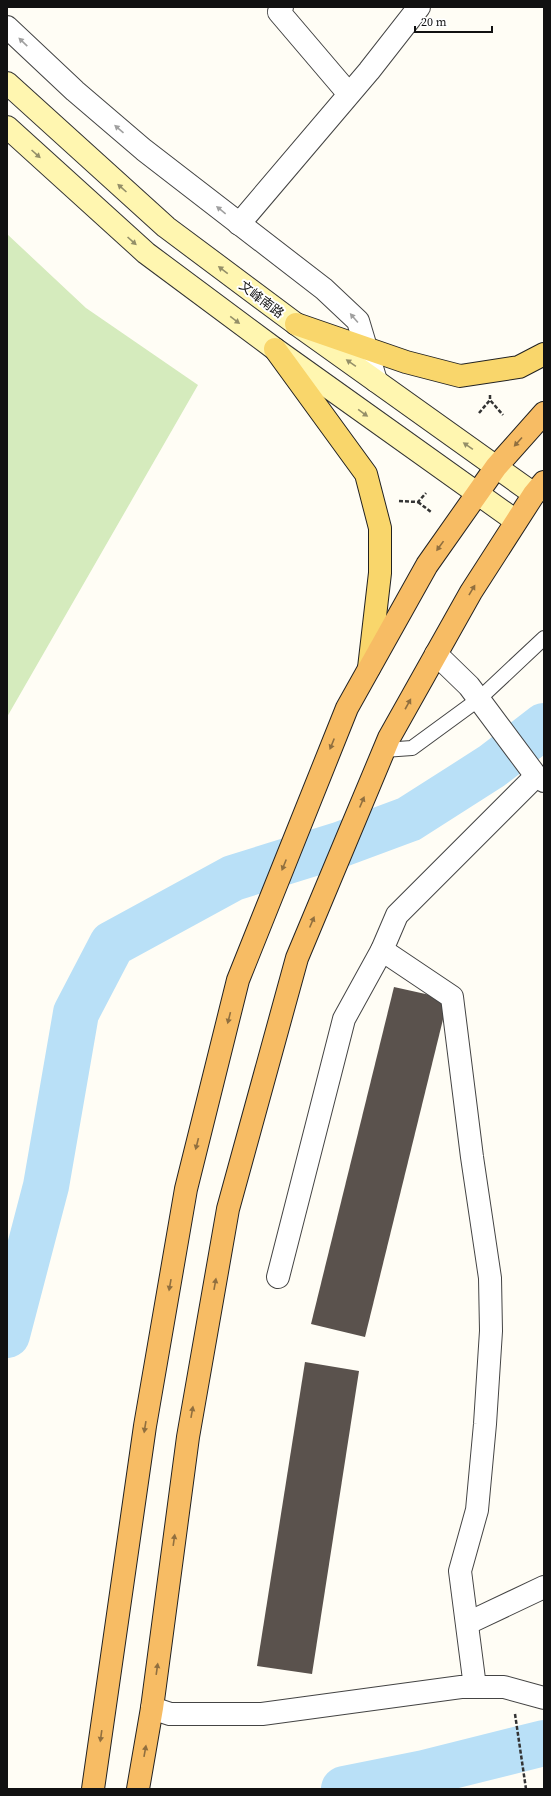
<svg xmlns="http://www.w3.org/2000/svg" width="551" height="1796" viewBox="0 0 551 1796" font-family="'Source Serif 4','Noto Sans SC',serif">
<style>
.green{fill:#d5ebbd}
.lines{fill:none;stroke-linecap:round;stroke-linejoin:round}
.river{stroke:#b9e0f7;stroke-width:46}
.building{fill:#5a524d}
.service-casing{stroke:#444;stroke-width:16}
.minor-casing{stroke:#444;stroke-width:24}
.tertiary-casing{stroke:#444;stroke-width:24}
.secondary-casing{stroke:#333;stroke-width:24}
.primary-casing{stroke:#222;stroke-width:24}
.trunk-casing{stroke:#222;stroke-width:24}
.path{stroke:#333;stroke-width:2.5;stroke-dasharray:4 2;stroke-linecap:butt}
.service{stroke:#fff;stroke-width:14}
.minor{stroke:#fff;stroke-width:22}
.tertiary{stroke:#fff;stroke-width:22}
.secondary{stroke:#fff6b0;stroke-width:22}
.primary{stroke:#f9d66b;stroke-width:22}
.trunk{stroke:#f7bc64;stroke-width:22}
.oneway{fill:#a0a0a0}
.oneway2{fill:#948f68}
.oneway3{fill:#906f3f}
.labels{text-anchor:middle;stroke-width:4;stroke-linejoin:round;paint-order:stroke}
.street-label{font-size:13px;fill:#111;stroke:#fff}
</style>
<rect width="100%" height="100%" fill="#fffdf5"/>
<polygon class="green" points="7,234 86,308 198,385 7,717"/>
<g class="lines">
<g class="river">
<polyline points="7,1335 46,1186 76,1013 112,944 233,878 339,845 409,819 492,766 544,726"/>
<polyline points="344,1789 424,1773 544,1743"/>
</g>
</g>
<g class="building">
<polygon points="394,987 448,999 365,1337 311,1324"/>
<polygon points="305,1362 359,1371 312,1674 257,1666"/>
</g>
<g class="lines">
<defs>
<polyline id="service" points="384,750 412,748 479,699 544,638"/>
<g id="minor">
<polyline points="282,7 279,12 348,93"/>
<polyline points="239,224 369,71 419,7"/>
<polyline points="436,654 469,686 536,776 544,781"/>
<polyline points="278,1277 344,1019 382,950"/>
<polyline points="468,1623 544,1587"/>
<polyline points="475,1687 460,1571 477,1510 485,1424 491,1331 490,1278 472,1157 452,997 382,950 397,915 536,776"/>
<polyline points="152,1708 170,1714 262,1714 461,1687 504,1687 544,1698"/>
</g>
<polyline id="tertiary" points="7,27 75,91 144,150 324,289 358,321 376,381"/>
<g id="secondary">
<polyline points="7,83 166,227 296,324 534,494"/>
<polyline points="7,127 146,253 275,349 516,521"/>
</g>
<g id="primary">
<polyline points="296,324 406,362 460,376 519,367 544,354"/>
<polyline points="275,349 366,474 380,528 380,573 369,668"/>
</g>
<g id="trunk">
<polyline points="93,1789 145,1426 186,1189 238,980 347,708 427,565 496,467 544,413"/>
<polyline points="138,1789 152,1708 188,1437 228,1209 297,958 389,738 471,592 534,494 544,482"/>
</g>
</defs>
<use href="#service" class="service-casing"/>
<use href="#minor" class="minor-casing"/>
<use href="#tertiary" class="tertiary-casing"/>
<use href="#secondary" class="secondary-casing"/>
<use href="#primary" class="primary-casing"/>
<use href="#trunk" class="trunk-casing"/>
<g class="path">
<polyline points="490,395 490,400 503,415"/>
<polyline points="479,413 490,400"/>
<polyline points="399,501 418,502 426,493"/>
<polyline points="418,502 431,512"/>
<polyline points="515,1714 526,1789"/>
</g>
<use href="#service" class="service"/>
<use href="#minor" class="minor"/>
<use href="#tertiary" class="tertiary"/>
<use href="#secondary" class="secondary"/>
<use href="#primary" class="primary"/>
<use href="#trunk" class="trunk"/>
</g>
<defs><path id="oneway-solid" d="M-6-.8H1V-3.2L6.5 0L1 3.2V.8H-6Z"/></defs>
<g class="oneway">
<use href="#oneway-solid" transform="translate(23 42) rotate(-136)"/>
<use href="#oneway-solid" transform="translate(119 129) rotate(-139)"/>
<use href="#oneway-solid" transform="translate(221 210) rotate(-141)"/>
<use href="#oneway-solid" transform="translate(354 318) rotate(-131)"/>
</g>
<g class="oneway2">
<use href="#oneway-solid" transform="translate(36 154) rotate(42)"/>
<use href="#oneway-solid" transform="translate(122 188) rotate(-138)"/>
<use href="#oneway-solid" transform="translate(132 241) rotate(42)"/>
<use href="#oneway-solid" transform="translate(223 270) rotate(-143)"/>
<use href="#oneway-solid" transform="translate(235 320) rotate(37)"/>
<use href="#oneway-solid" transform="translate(351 363) rotate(-145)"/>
<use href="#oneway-solid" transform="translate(363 413) rotate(36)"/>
<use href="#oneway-solid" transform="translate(468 446) rotate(-145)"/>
</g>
<g class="oneway3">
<use href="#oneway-solid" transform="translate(518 442) rotate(132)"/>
<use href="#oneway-solid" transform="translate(440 546) rotate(126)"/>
<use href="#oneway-solid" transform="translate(472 590) rotate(-59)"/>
<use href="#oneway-solid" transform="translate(408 704) rotate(-61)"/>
<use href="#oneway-solid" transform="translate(332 744) rotate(112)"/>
<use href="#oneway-solid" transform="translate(362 802) rotate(-67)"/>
<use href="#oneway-solid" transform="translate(284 865) rotate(112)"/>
<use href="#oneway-solid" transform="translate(312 922) rotate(-67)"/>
<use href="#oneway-solid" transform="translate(229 1018) rotate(104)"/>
<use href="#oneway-solid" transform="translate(197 1144) rotate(104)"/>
<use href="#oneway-solid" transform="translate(215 1284) rotate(-80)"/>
<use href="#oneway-solid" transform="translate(170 1285) rotate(100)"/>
<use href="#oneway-solid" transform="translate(192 1412) rotate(-80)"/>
<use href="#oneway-solid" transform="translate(145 1427) rotate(99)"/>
<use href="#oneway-solid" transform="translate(174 1540) rotate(-82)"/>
<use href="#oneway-solid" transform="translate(157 1669) rotate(-82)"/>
<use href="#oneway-solid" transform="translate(101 1736) rotate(98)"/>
<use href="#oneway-solid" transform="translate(145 1751) rotate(-80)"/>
</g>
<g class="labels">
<g class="street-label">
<text transform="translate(262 299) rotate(37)" y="5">文峰南路</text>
</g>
</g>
<rect width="551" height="1796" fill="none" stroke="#111111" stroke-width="16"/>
<path d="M415 26v6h77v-6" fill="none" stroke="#111111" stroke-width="2"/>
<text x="421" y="26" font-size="12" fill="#111111" stroke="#ffffff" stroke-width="3" paint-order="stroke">20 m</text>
</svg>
